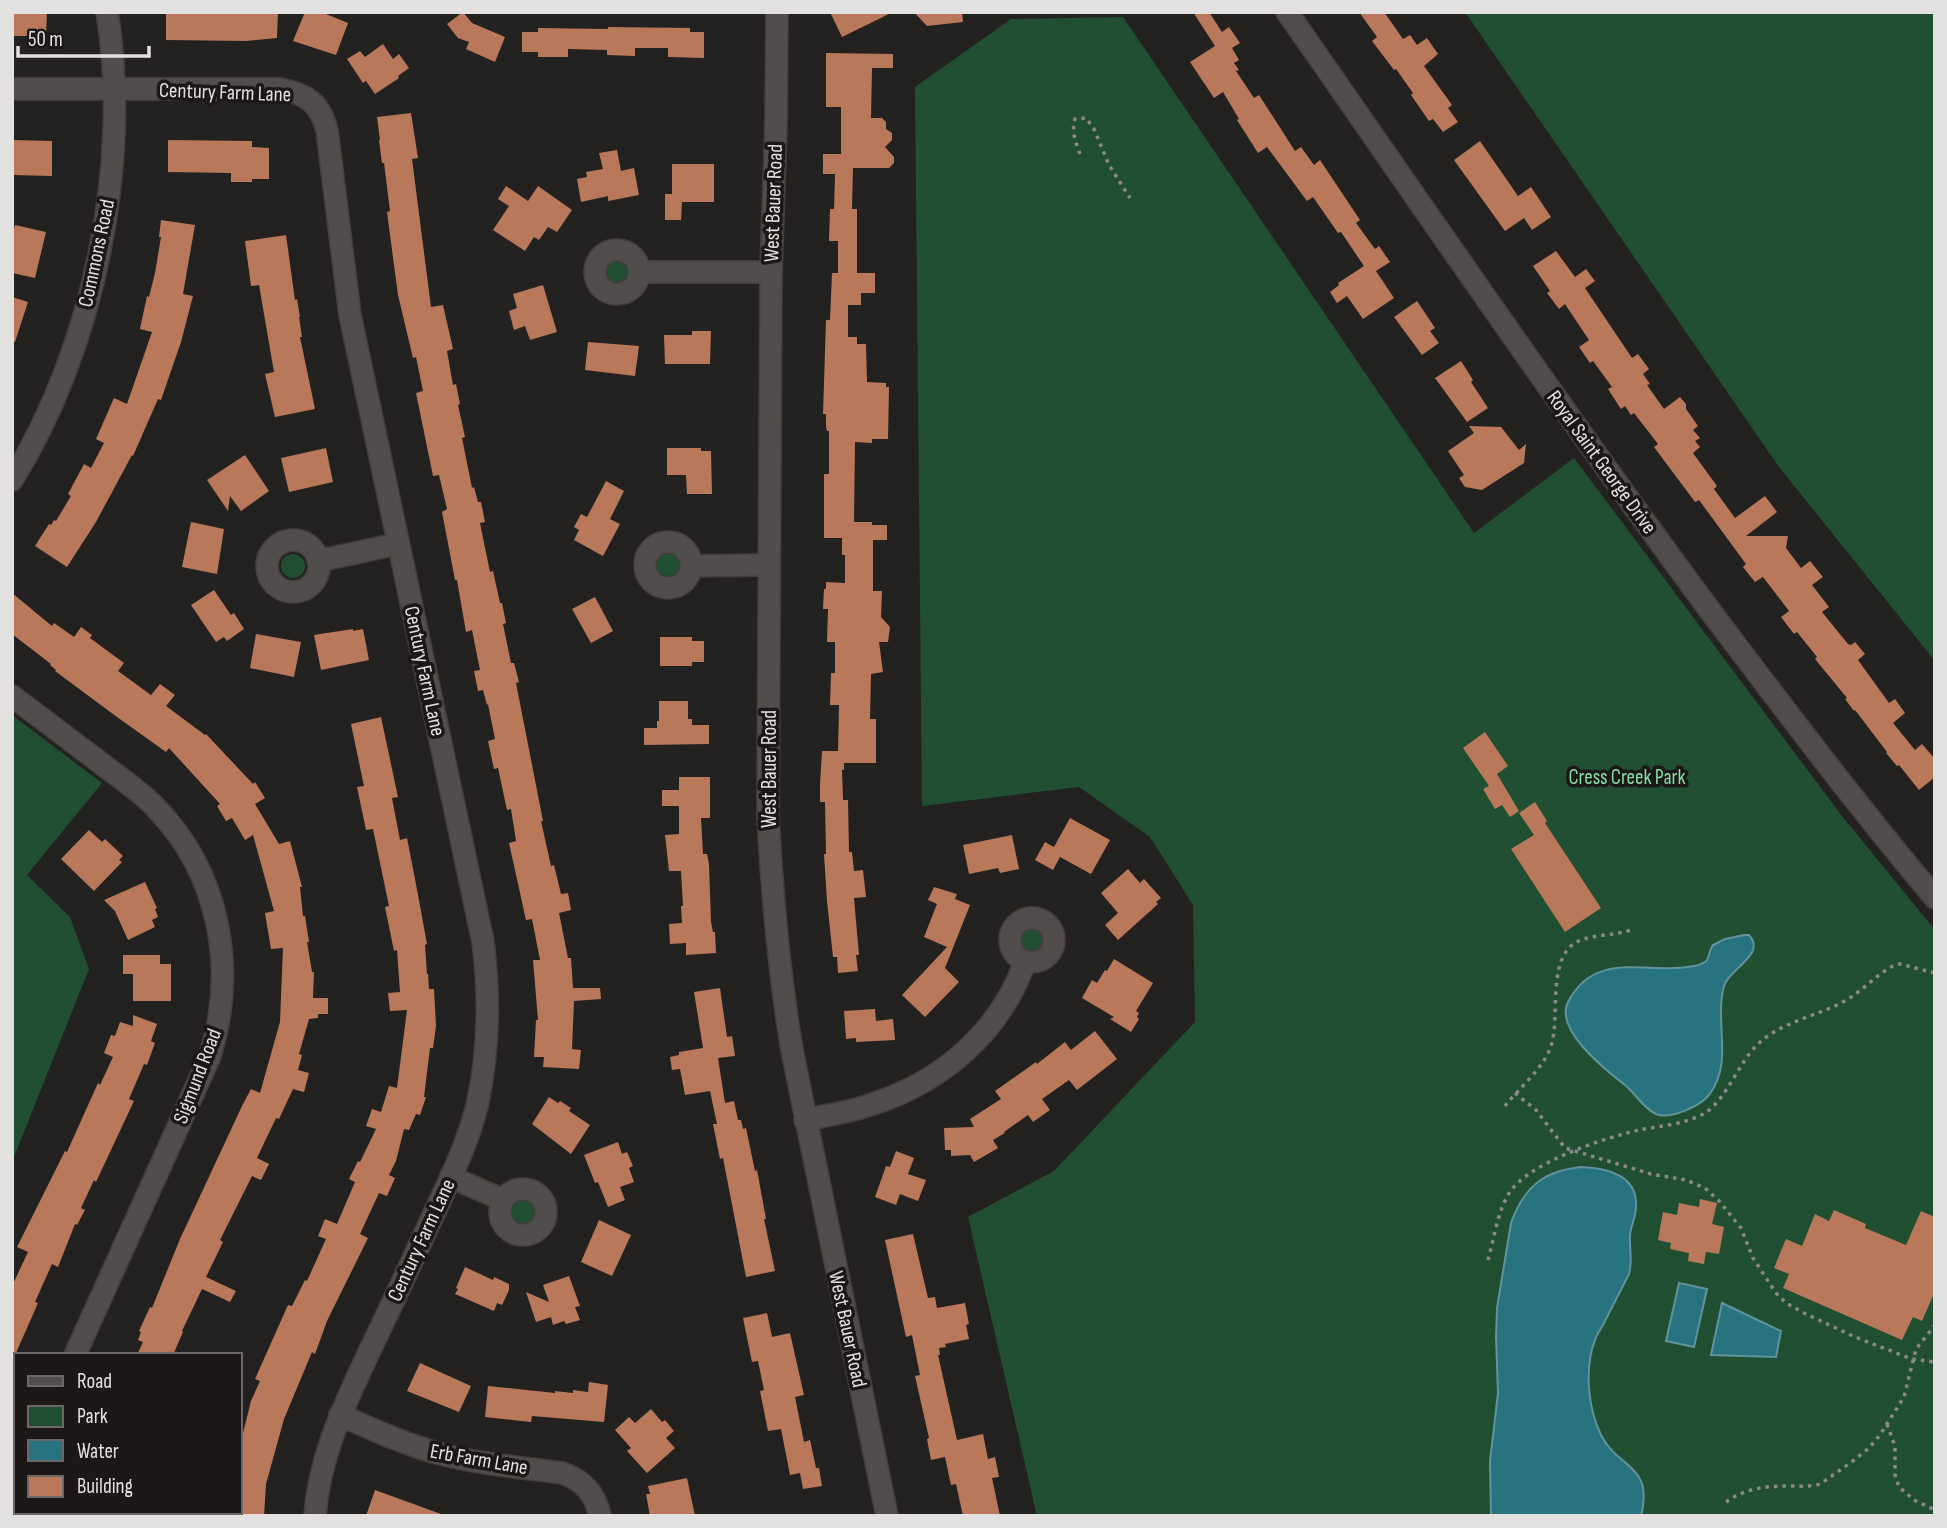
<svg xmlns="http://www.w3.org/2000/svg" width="1947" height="1528" viewBox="0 0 1947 1528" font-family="'Sofia Sans Condensed',sans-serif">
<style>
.green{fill:#214f32}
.water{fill:#287380;stroke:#60949d;stroke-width:2}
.building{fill:#b97859}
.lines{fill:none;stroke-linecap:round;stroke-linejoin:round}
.minor-casing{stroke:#413e3d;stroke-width:24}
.path{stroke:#8c8a88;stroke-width:3.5;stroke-dasharray:3.5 5;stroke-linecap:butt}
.minor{stroke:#504d4c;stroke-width:21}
.labels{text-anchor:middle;stroke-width:7;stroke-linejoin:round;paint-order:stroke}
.street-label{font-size:21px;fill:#e3e1e0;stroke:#1b1817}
.park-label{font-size:21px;fill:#84dfa2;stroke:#1b1817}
</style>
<rect width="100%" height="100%" fill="#242220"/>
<g class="green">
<polygon points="1465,12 1935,12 1935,661 1779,467"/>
<polygon points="1123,17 1474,533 1574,458 1842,816 1935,930 1935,1516 1037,1516 968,1217 1054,1171 1195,1022 1193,905 1150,837 1079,787 922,806 915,87 1011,19"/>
<circle cx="618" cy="273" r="13"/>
<circle cx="668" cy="564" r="12"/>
<circle cx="293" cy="566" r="12"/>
<polygon points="12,715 102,783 27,875 70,917 89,969 12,1162"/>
<circle cx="1032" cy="940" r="12"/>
<circle cx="523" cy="1211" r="12"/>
</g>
<g class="water">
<path d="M1744,935H1749C1767,955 1729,968 1724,986C1714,1022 1734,1063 1709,1095C1700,1106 1670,1120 1656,1114C1643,1108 1635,1093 1625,1085C1606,1070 1554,1030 1568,1002C1596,947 1652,977 1698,965C1701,964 1705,963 1707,960C1709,956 1710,949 1713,945L1725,939Z"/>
<path d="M1581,1167C1607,1168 1638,1175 1636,1207C1636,1217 1631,1225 1630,1235C1629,1248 1633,1260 1629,1274C1621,1290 1613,1305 1605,1321C1602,1328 1597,1333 1595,1340C1584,1369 1588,1408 1601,1435C1618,1469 1654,1464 1641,1516H1491L1490,1461L1498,1393L1496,1337L1497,1308L1511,1223C1524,1187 1543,1171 1581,1167Z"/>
<polygon points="1679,1283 1707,1289 1694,1347 1666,1341"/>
<polygon points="1722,1303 1781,1331 1776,1357 1711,1355"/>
</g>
<g class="building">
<polygon points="12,12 47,12 46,36 12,36"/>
<polygon points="166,12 278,12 277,38 247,41 166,40"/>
<polygon points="305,12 321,12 348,23 336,55 293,41"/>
<polygon points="463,12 472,23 505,37 495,62 466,49 469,42 458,38 447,24"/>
<polygon points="830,12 893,12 842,37"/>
<polygon points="914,12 962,12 963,22 927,26"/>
<polygon points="1193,12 1209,12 1222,32 1229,27 1240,43 1232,48 1239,60 1234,63 1239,70 1236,71 1254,98 1259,95 1295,151 1301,147 1314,165 1320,160 1360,220 1356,223 1375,249 1379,246 1390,262 1376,271 1394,298 1363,319 1347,296 1337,303 1330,292 1339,285 1338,283 1364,266 1341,232 1338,233 1313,197 1307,201 1267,147 1258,153 1237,120 1239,119 1223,92 1214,98 1190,62 1215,46"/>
<polygon points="1359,12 1384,12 1403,39 1410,35 1417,45 1427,38 1438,54 1424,66 1452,105 1448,108 1458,122 1443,132 1433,119 1429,121 1411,95 1413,93 1396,69 1394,70 1372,41 1377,37"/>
<polygon points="608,27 690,28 690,32 704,32 704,58 668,57 668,48 635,48 635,56 607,55 607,50 568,49 568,57 538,57 538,52 522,52 522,32 538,32 538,28 608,29"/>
<polygon points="383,44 393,59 399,54 409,68 398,76 399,78 375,94 366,81 363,83 347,59 360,51 365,57"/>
<polygon points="826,53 893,54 893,68 872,68 871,118 882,118 886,122 886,129 892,133 892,140 885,147 894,157 894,163 889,168 853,168 852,209 857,209 857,273 875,273 875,293 861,293 861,305 848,305 848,337 857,337 857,344 866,344 867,382 886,383 886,387 889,387 888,439 872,439 872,443 855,442 854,522 872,522 872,525 887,525 887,540 873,540 873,591 882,591 881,617 890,627 888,642 879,642 883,672 871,674 870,719 876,719 876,763 844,763 844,770 842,770 843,800 848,800 849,852 852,852 854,871 863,870 866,897 854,898 859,955 856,955 858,971 838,973 837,957 833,957 827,901 824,854 826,854 825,802 820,802 820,785 822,751 838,751 839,705 830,705 831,673 835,673 835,642 827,642 828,609 823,609 824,589 826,589 826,582 845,583 845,555 842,555 842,538 824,538 824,474 829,474 829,431 827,431 826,427 826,414 823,414 826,320 830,320 832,273 838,273 838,241 829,241 830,209 834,209 835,174 823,174 823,154 841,154 841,107 826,107"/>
<polygon points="411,113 418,158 412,159 431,307 443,305 453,349 447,351 453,385 456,384 460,404 458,405 465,437 462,438 472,488 474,487 478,502 481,502 485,522 480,523 490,572 493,571 500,603 502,603 506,623 503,624 511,663 514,663 519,682 516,683 543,821 541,821 551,866 554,865 561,894 568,893 571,910 559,913 568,958 571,958 573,988 600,988 601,999 574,1001 572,1049 581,1050 579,1069 543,1067 544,1057 534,1057 536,1020 538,1020 533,960 540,960 532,919 526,920 509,843 516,841 511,809 507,810 498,768 494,769 488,741 495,739 488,704 487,705 483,690 478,691 474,671 480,670 472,630 466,632 457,580 455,580 442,512 447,509 439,475 433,476 416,393 423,391 416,357 413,358 398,295 387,212 390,211 384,163 382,163 379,140 380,140 377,117"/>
<polygon points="12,140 52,141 52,176 12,175"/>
<polygon points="168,140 252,141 252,147 269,148 269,179 252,179 252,182 231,182 231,173 168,172"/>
<polygon points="1480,141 1518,196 1531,187 1551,217 1532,230 1524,218 1505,231 1454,160"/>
<polygon points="617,150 621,171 634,168 639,195 608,201 608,196 581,202 577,179 587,177 586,172 603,169 599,153"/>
<polygon points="672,164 714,164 714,202 682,202 681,220 665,220 665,194 672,194"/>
<polygon points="506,186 528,201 538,186 572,210 557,232 548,227 539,240 534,237 525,251 493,230 509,206 498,199"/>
<polygon points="161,220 195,225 183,294 193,296 181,342 161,400 158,399 133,456 132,455 96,522 67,567 35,546 49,524 51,525 54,520 56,521 71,496 68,494 84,464 91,468 104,443 96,439 114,398 127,404 152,332 140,329 147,296 149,297 155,273 161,237 159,237"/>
<polygon points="15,225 46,232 35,278 12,273 12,237"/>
<polygon points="286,235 295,300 297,299 300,317 299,317 302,337 300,337 315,409 275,417 265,374 274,372 259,285 251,286 245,241"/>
<polygon points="1556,251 1575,277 1586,269 1595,281 1585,288 1632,358 1638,354 1649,369 1643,374 1650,384 1647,385 1664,409 1680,397 1686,404 1686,409 1698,426 1693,430 1700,438 1695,441 1700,447 1693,453 1717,486 1714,489 1735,518 1765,496 1777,512 1746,536 1788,536 1786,548 1801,568 1810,561 1823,577 1812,585 1829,607 1822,612 1848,644 1851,645 1855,642 1865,654 1858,660 1889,703 1895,699 1905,713 1893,723 1915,750 1922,744 1935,759 1935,777 1919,790 1899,765 1897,766 1886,753 1887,752 1855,710 1854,711 1845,699 1847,698 1815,659 1817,657 1797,632 1794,634 1781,617 1789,611 1763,577 1755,582 1743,567 1746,564 1699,500 1695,502 1654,447 1658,444 1634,413 1631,415 1625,406 1621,409 1608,389 1612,387 1593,361 1590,363 1579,347 1589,340 1565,304 1559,309 1547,293 1550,291 1533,266"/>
<polygon points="543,285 557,332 530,340 525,326 514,330 509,311 517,308 513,294"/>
<polygon points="12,297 28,302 15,342 12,342"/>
<polygon points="1417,301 1435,328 1430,331 1439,343 1422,355 1394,317"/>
<polygon points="692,331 711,331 710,364 665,364 664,335 692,335"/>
<polygon points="588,342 639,346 635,376 585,370"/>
<polygon points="1461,361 1473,380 1471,382 1488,408 1467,422 1435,378"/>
<polygon points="1469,426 1501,427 1519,450 1526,444 1524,463 1482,490 1465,487 1459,478 1464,475 1448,451 1474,433"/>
<polygon points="326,448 333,482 289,492 281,458"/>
<polygon points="667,448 701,448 701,451 711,451 712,494 687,494 686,475 667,475"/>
<polygon points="245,455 269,491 241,511 230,496 228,511 207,480"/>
<polygon points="606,481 624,491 610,519 620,524 603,556 574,540 579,530 574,527 581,514 587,517"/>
<polygon points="191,522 224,529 217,574 182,567"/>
<polygon points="214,590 231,615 234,613 244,629 227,641 224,637 216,642 191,605"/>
<polygon points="12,593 52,626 54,623 74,637 81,627 92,635 90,638 124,663 118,671 151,695 160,684 175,695 166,706 205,735 206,734 253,784 255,782 265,798 255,804 279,844 290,841 302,887 300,887 303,916 305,916 309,942 307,942 312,972 314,972 313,998 328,998 328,1014 318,1014 318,1018 309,1019 299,1054 302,1055 298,1070 309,1073 304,1092 293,1089 279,1119 276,1118 257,1158 269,1164 261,1180 252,1176 220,1240 223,1242 206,1277 236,1291 230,1302 202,1289 182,1331 183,1332 173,1355 137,1355 143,1342 138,1340 141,1332 139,1331 150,1307 152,1308 180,1239 242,1106 251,1089 260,1093 280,1022 283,948 271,949 265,913 274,911 253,835 245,840 232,818 226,821 217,806 220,804 169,748 166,752 117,717 55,671 56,670 50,665 51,664 12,634"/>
<polygon points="595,597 613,631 591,643 572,609"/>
<polygon points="353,629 353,631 363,629 369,660 321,670 314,635"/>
<polygon points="256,634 301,642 294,677 250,668"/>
<polygon points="660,637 692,637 692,641 704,641 704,662 692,662 692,666 660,666"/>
<polygon points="659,701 688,701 688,719 692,719 692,725 709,725 709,744 644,745 644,728 657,728 657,721 659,721"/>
<polygon points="381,717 398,797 392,798 400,840 407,838 416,884 427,944 425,945 427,974 428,974 429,989 434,989 436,1026 433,1048 430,1048 424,1097 426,1097 420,1115 416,1114 409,1130 404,1129 396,1161 389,1175 395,1178 387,1196 379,1193 360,1234 368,1238 327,1321 315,1354 312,1352 284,1419 266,1484 264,1516 240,1516 240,1445 251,1401 260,1381 255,1379 288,1305 292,1306 305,1280 307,1281 326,1239 318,1236 325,1219 337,1224 355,1182 349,1179 358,1161 360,1162 376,1129 366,1126 372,1109 381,1112 389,1086 397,1088 407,1010 390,1011 388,993 400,992 397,950 394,951 385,907 389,906 373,829 366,830 357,787 364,786 351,724"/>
<polygon points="1485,732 1508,766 1497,774 1519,811 1510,817 1502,805 1495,809 1483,789 1489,786 1463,748"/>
<polygon points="679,777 710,777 710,818 701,818 703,854 707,854 709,864 711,922 713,932 715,932 716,953 686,955 686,943 670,944 669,924 682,923 681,906 683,906 681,871 669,871 665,835 679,834 679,806 662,806 662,790 679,790"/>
<polygon points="1535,802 1547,821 1545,823 1601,908 1565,932 1511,849 1534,835 1519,813"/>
<polygon points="1070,818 1110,840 1091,874 1060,857 1053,870 1035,860 1045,842 1054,847"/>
<polygon points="89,830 102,842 105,839 123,856 119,860 122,862 94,891 61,859"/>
<polygon points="1012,835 1019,869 1000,873 998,868 969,874 963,845"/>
<polygon points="1128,869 1140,883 1144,879 1161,898 1156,902 1158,904 1118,940 1105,925 1118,913 1101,893"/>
<polygon points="145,882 157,908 155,909 158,917 152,920 155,927 128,940 115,911 104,900"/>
<polygon points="934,887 957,894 955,899 970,905 945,968 959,982 925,1017 902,995 947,947 924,937 937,904 928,900"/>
<polygon points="123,955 160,955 160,964 171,964 171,1001 133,1001 133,974 123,974"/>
<polygon points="1114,959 1153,983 1136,1011 1139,1013 1137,1017 1139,1019 1131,1032 1110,1019 1114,1017 1082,998 1092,980 1097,983 1105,970 1107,971"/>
<polygon points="720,988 727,1037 732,1036 735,1056 718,1058 725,1103 734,1101 738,1120 741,1120 743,1129 746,1128 755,1171 757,1170 766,1219 764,1219 775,1271 746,1277 723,1158 720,1159 713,1124 717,1124 710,1091 685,1095 680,1069 672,1070 670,1057 679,1055 679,1052 703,1048 694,992"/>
<polygon points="875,1009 876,1021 893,1019 895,1040 856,1042 856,1038 846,1039 844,1011"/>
<polygon points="133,1015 157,1024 151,1041 155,1043 147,1065 144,1064 129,1099 134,1101 96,1182 94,1180 81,1208 85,1210 77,1225 75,1224 58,1267 52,1264 35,1302 38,1303 12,1362 12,1286 28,1252 17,1247 65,1151 67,1152 98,1083 100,1085 113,1057 104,1053 111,1035 115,1036 120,1022 133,1026"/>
<polygon points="1095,1031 1117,1059 1077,1090 1069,1080 1042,1099 1050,1110 1033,1122 1028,1115 1004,1132 1005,1133 993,1140 998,1148 974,1162 970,1155 951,1156 951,1150 945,1150 944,1128 974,1127 970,1119 1001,1099 995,1091 1036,1062 1037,1064 1065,1042 1071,1050"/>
<polygon points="549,1097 558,1103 560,1101 571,1108 569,1111 590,1125 571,1154 532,1124"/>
<polygon points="618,1142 622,1154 627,1152 633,1166 629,1168 634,1182 620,1187 625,1200 608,1207 598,1182 595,1183 584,1155"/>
<polygon points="896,1151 914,1158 908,1174 926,1180 918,1201 900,1194 896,1205 875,1197 886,1166 890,1167"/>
<polygon points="1700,1199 1717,1203 1712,1224 1724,1227 1719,1254 1706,1252 1704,1264 1688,1261 1689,1253 1670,1249 1671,1243 1658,1240 1663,1212 1677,1215 1679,1203 1699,1207"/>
<polygon points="1834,1210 1866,1224 1865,1228 1906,1245 1921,1211 1935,1217 1935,1291 1922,1321 1913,1317 1902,1340 1783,1288 1789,1274 1774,1268 1786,1239 1802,1246 1815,1214 1829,1221"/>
<polygon points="599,1220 631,1235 612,1276 581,1262"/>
<polygon points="913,1234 928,1298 935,1297 937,1308 965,1303 969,1324 966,1325 969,1339 945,1344 946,1347 939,1348 940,1355 938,1355 957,1440 983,1434 988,1459 995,1457 999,1477 992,1478 1000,1516 963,1516 956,1484 951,1485 945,1457 931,1460 927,1439 929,1438 915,1376 920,1375 912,1335 906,1337 885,1240"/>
<polygon points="465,1267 493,1280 494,1277 509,1284 509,1290 502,1305 497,1303 494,1311 455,1294 458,1289 456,1288"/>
<polygon points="569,1276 580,1306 575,1307 580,1320 566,1324 564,1321 553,1325 551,1317 536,1322 526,1292 549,1302 543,1285"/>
<polygon points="767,1313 772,1337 790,1333 804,1395 795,1397 804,1442 810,1440 816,1468 819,1468 822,1486 803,1489 800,1473 790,1475 781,1429 768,1431 760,1391 764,1390 758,1361 752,1362 743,1318"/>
<polygon points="420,1363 471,1386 459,1412 407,1391"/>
<polygon points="589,1382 608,1385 604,1422 532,1416 531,1422 485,1417 488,1386 555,1393 555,1391 573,1393 573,1390 588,1392"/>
<polygon points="651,1409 662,1422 665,1420 674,1431 666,1438 675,1448 647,1473 627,1451 631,1448 615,1430 629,1417 635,1423"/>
<polygon points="687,1478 695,1516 650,1516 646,1494 650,1494 648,1486"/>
<polygon points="375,1490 441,1514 441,1516 366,1516"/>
</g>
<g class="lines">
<defs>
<g id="minor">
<path d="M777,12L776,123L771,272L768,815C772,894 779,972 792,1050L887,1516"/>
<path d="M1287,12C1428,214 1567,418 1714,616C1786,711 1858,807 1935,898"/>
<path d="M12,89H280C307,94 320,103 327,130L350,315L483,942C490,997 489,1051 477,1106C467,1146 448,1183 431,1220C411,1263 391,1307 370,1350C345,1404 319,1456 315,1516"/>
<circle cx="617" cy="272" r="22"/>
<polyline points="640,272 771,272"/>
<path d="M12,480C93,351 132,162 107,12"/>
<circle cx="293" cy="566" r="26"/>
<circle cx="668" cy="565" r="23"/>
<polyline points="318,561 397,544"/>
<polyline points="692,566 769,565"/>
<path d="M12,696C42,719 72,741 102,764C120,778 140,791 156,808C220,874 237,969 210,1056L75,1355"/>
<circle cx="1032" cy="940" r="22"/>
<path d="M805,1120C828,1115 851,1112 873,1104C943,1081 1000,1032 1025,962"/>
<polyline points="451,1177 503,1200"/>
<circle cx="523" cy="1212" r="23"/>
<path d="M340,1415C372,1429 404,1444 437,1453C478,1464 520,1467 562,1473C583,1480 595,1493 600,1516"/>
<polyline points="50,1512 50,1516"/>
</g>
</defs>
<use href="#minor" class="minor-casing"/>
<g class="path">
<path d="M1080,154C1076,143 1071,131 1075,119L1086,118L1094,129L1109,165L1130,198"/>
<polyline points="1515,1093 1536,1110 1565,1148 1651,1174 1686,1180 1705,1188 1719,1201 1741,1228 1753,1258 1776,1293 1786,1303 1804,1313 1855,1337 1912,1359 1935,1362"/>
<path d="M1505,1106C1520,1087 1543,1069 1551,1046C1560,1019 1548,967 1571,946C1585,933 1615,937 1633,929"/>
<path d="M1488,1260C1494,1239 1497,1214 1508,1195C1526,1163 1604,1138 1639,1130C1660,1126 1686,1124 1705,1113C1725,1101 1739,1063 1756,1046C1778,1023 1814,1017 1841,1003C1861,993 1874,976 1893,966L1900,964L1935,973"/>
<polyline points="1887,1424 1895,1446 1895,1475 1899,1487 1914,1500 1935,1510"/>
<path d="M1726,1502C1744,1489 1765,1486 1786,1486C1798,1486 1809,1487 1820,1484L1849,1464L1869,1448L1880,1435L1904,1397L1916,1349L1935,1325"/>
</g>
<use href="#minor" class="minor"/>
</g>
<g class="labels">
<g class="street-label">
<text transform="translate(225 92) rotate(2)" y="7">Century Farm Lane</text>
<text transform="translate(773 203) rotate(-88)" y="7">West Bauer Road</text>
<text transform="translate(96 253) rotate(-78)" y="7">Commons Road</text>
<text transform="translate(1602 462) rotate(54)" y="7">Royal Saint George Drive</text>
<text transform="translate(425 671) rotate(78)" y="7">Century Farm Lane</text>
<text transform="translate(769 769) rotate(-90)" y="7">West Bauer Road</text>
<text transform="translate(197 1076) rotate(-69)" y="7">Sigmund Road</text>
<text transform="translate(421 1240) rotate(-65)" y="7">Century Farm Lane</text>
<text transform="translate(848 1329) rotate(78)" y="7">West Bauer Road</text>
<text transform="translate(479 1459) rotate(10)" y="7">Erb Farm Lane</text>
</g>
<g class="park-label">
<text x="1627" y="784">Cress Creek Park</text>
</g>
</g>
<rect width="1947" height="1528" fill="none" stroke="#e3e1e0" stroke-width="28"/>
<rect x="14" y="1353" width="228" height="161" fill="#1b1817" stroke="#6b6867" stroke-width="2"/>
<rect x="28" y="1376" width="35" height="10" fill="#504d4c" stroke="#6b6867" stroke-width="2"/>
<text x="77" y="1388" font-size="21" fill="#e3e1e0">Road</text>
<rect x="28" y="1406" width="35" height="21" fill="#214f32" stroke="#6b6867" stroke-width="2"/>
<text x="77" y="1423" font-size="21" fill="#e3e1e0">Park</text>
<rect x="28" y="1440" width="35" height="21" fill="#287380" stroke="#6b6867" stroke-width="2"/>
<text x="77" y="1458" font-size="21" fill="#e3e1e0">Water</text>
<rect x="28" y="1476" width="35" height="21" fill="#b97859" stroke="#6b6867" stroke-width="2"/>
<text x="77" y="1493" font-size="21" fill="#e3e1e0">Building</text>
<path d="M18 46v10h131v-10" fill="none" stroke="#e3e1e0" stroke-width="3.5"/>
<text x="28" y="46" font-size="21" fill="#e3e1e0" stroke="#1b1817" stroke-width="5" paint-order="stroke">50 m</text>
</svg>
